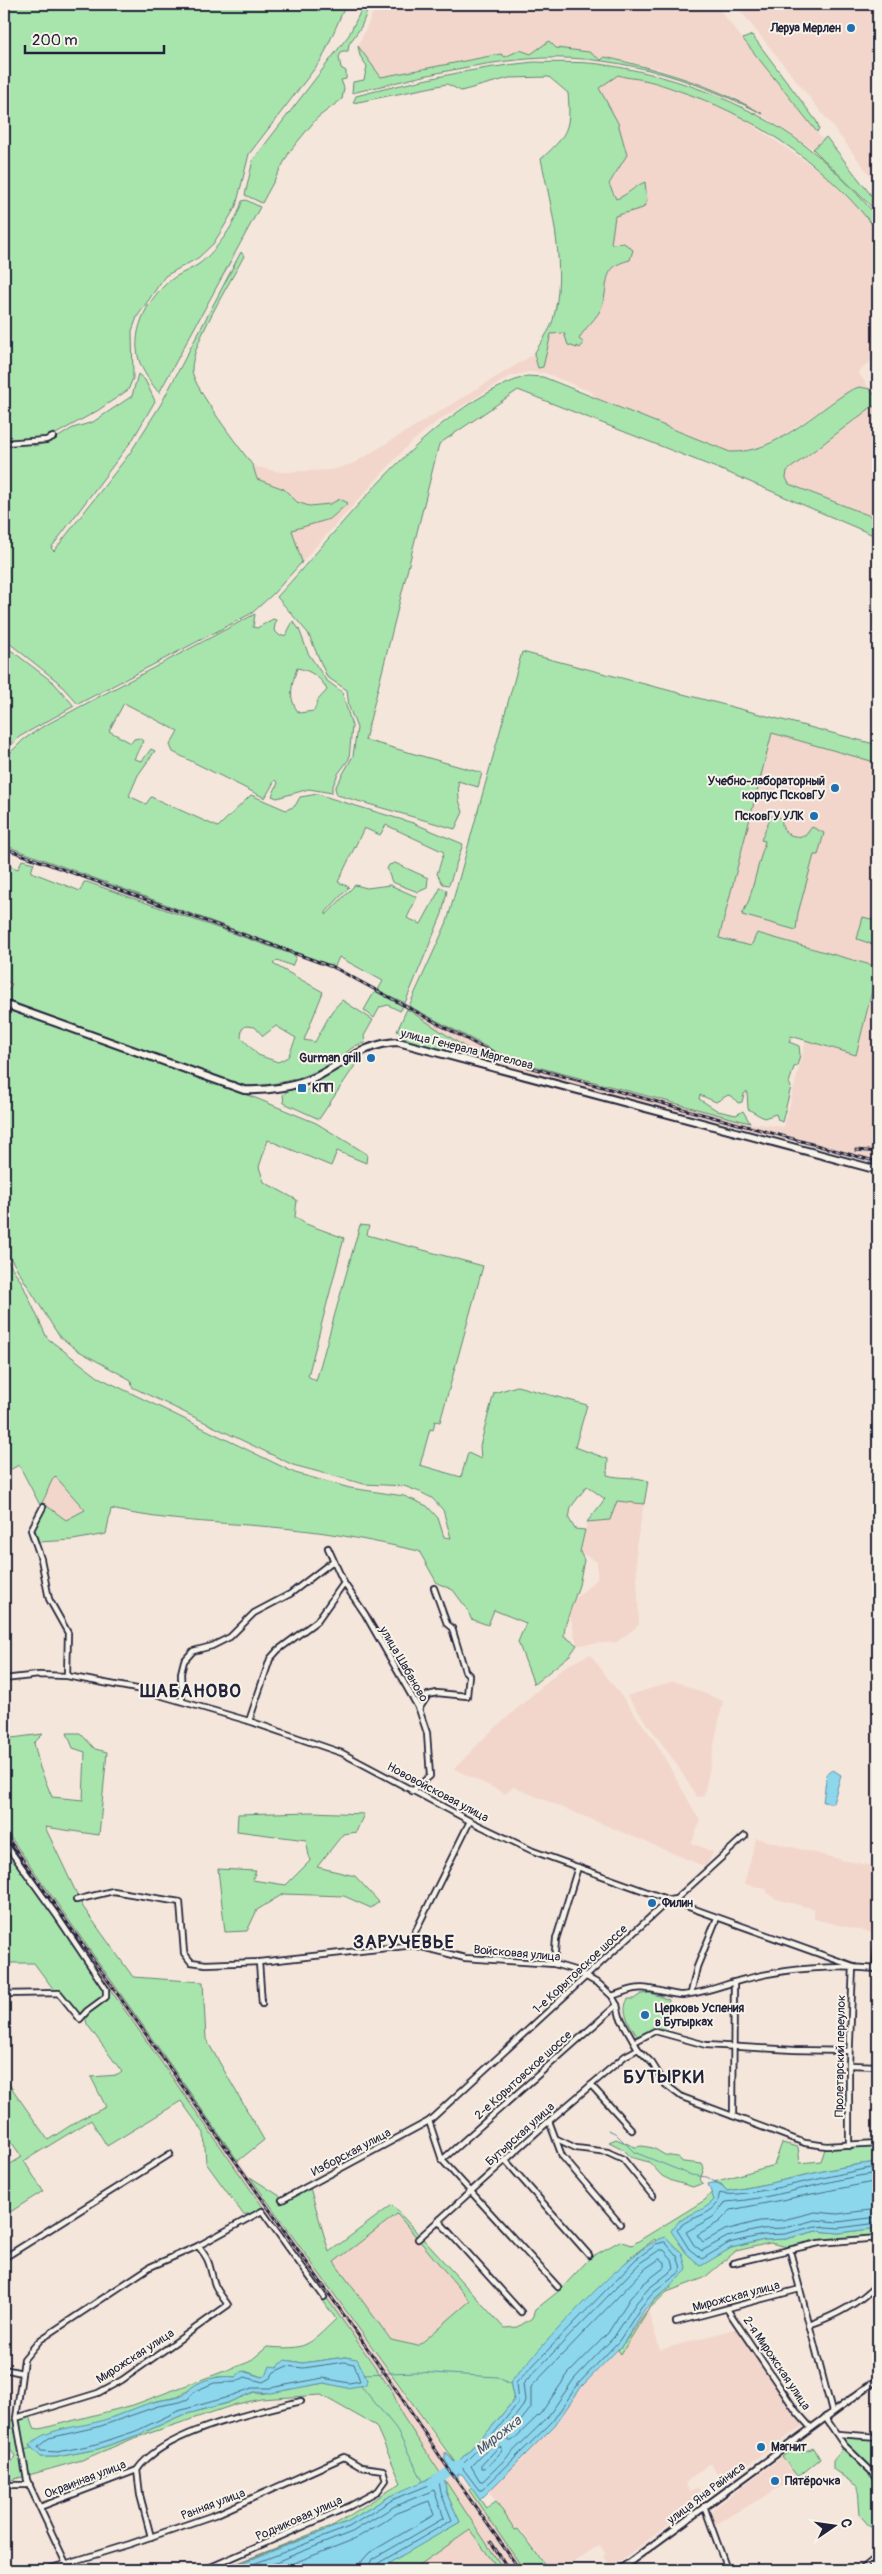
<svg xmlns="http://www.w3.org/2000/svg" width="882" height="2574" viewBox="0 0 882 2574" font-family="Pangolin,sans-serif">
<style>
.built{fill:#f2d6cb}
.green{fill:#a8e5ac;stroke:#658474;fill-rule:evenodd}
.water{fill:#8cd7ec;stroke:#628fa5}
.lines{fill:none;stroke-linecap:round;stroke-linejoin:round}
.shore{stroke:#4c6a82;stroke-width:1}
.stream{stroke:#628fa5;stroke-width:1}
.river{stroke:#8cd7ec;stroke-width:9}
.minor-casing{stroke:#22223b;stroke-width:8}
.tertiary-casing{stroke:#22223b;stroke-width:9}
.secondary-casing{stroke:#22223b;stroke-width:10}
.minor{stroke:#f7f3e8;stroke-width:4.5}
.tertiary{stroke:#f7f3e8;stroke-width:5}
.secondary{stroke:#f7f3e8;stroke-width:6}
.rail-casing{stroke:#22223b;stroke-width:3}
.rail{stroke:#f7f3e8;stroke-width:1;stroke-dasharray:4;stroke-linecap:butt}
.poi-dot{fill:#1f6fb2;stroke:#f7f3e8;stroke-width:2}
.labels{text-anchor:middle;stroke-width:4;stroke-linejoin:round;paint-order:stroke}
.poi-label{font-size:12px;font-weight:bold;fill:#22223b;stroke:#f7f3e8;text-anchor:start}
.street-label{font-size:12px;fill:#22223b;stroke:#f7f3e8}
.water-label{font-size:14px;font-style:italic;fill:#425870;stroke:#f7f3e8}
.district-label{font-size:18px;font-weight:bold;letter-spacing:1px;fill:#22223b;stroke:#f7f3e8}
</style>
<rect width="100%" height="100%" fill="#f5e6db"/>
<filter id="ink" filterUnits="userSpaceOnUse"><feTurbulence type="fractalNoise" baseFrequency=".02" numOctaves="2"/><feDisplacementMap in="SourceGraphic" scale="10" xChannelSelector="R" yChannelSelector="G"/><feConvolveMatrix kernelMatrix="1 2 1 2 8 2 1 2 1" color-interpolation-filters="sRGB"/></filter>
<g filter="url(#ink)">
<g class="built">
<polygon points="377,4 715,4 823,140 813,149 736,98 657,68 605,57 601,60 589,52 556,48 531,54 520,50 505,57 501,54 381,77 358,46"/>
<polygon points="735,4 878,4 878,186 833,127"/>
<polygon points="618,75 645,80 691,95 738,115 824,174 862,211 878,232 878,356 858,372 870,389 859,387 851,390 777,440 743,452 729,452 592,396 593,393 545,373 528,372 509,377 438,421 409,444 302,562 300,561 292,530 340,499 330,504 309,506 297,502 284,489 257,479 253,466 281,472 332,470 354,463 534,354 538,368 551,334 564,333 580,348 584,343 579,339 602,308 606,282 611,269 619,262 630,260 611,244 615,215 643,208 635,186 628,195 616,199 609,184 617,174 618,124 599,88"/>
<polygon points="873,406 878,412 878,519 789,484 786,478 787,471"/>
<polygon points="772,733 878,763 878,967 757,933 751,947 719,938"/>
<polygon points="878,973 878,1163 649,1103 647,1106 527,1074 468,1049 407,1009 409,1006 500,1054 530,1065 750,1123 784,1127 806,1040 856,1055"/>
<polygon points="55,1476 59,1479 86,1511 66,1520 53,1509 42,1511 40,1505 45,1499 46,1490"/>
<polygon points="617,1501 644,1504 636,1547 639,1625 617,1642 577,1645 570,1615 576,1598 597,1579 597,1562 581,1553 587,1522 610,1520"/>
<polygon points="590,1654 655,1741 700,1821 692,1843 713,1852 706,1867 513,1787 506,1794 454,1769 486,1736 564,1667"/>
<polygon points="674,1681 723,1701 704,1796 697,1797 673,1759 627,1696"/>
<polygon points="4,1828 445,2452 445,2460 469,2490 524,2570 504,2570 402,2415 392,2391 4,1838"/>
<polygon points="756,1838 843,1860 878,1867 878,1926 876,1934 814,1919 814,1909 776,1899 768,1894 766,1889 744,1884"/>
<polygon points="397,2214 471,2302 418,2346 391,2340 333,2262"/>
<polygon points="648,2310 660,2350 737,2328 788,2406 790,2405 804,2425 724,2482 710,2463 685,2483 690,2492 698,2487 704,2498 612,2567 603,2556 606,2553 599,2545 562,2570 550,2570 519,2528 515,2530 489,2491 555,2425 582,2386 618,2350 621,2353"/>
<polygon points="782,2457 798,2477 715,2525 711,2516 713,2509"/>
<polygon points="470,2530 499,2570 425,2570 419,2565"/>
</g>
<g class="green">
<path d="M4,4H346L322,59L249,154L236,206L225,225L213,244L198,258L165,276L137,317L132,331L133,378L128,390L97,411L54,435L42,439L31,440L33,446L50,442L73,428L93,422L132,396L138,374L145,380L155,401L133,439L51,548L54,551L130,453L161,404L241,252L244,256C231,281 191,344 192,370C193,388 241,449 253,466L257,479L284,489L297,502L309,506L330,504L340,499L348,503L330,519L292,530L302,562L273,594L252,613L78,704L57,681L4,639Z"/>
<polygon points="364,4 370,4 361,27 349,44 348,51 342,51 339,57 341,68 346,71 346,79 341,80 344,88 342,99 317,118 290,151 262,203 245,195 253,160 349,35"/>
<polygon points="752,35 817,122 819,128 817,132 743,39"/>
<path d="M549,41L556,48L589,52L601,60L605,57C661,70 713,85 763,114C690,77 610,52 527,59C468,64 410,79 352,93L353,82L364,80L367,66L360,56L358,46L381,77L501,54L505,57L520,50L531,54Z"/>
<path d="M534,62C558,63 582,61 606,65C679,76 760,107 817,155C839,174 860,196 878,218V232C832,171 763,121 691,95C676,90 659,83 644,80C635,78 626,78 618,75L599,88L618,123L627,155L609,184L616,199C628,195 633,187 645,182L647,201L643,208L615,216L611,244L624,243L633,250L630,260C600,267 610,284 602,306C598,318 585,327 579,339L584,343L580,348L577,346V348L568,345L564,333L551,334L543,367L538,368L534,354C540,343 550,331 553,320C567,268 552,210 541,159C568,135 571,128 568,93L549,77L509,78L461,91L447,84L353,103L356,96C415,81 473,68 534,62Z"/>
<polygon points="826,137 878,204 878,213 813,149"/>
<path d="M246,200L260,207L159,393C152,384 142,371 139,360C130,329 150,294 175,277C183,272 192,269 199,264C217,250 237,222 242,201Z"/>
<path d="M527,376L543,377L730,452C777,453 813,413 851,390L859,387L870,389L878,399V412L873,406L787,471L786,478L789,484L878,519V537L729,473L518,390L439,444L365,740L482,773L478,787L458,781L459,800L463,812L455,829L337,795L335,788L353,756L357,728L349,707L347,690L327,677L308,633L277,597C345,523 429,407 527,376Z"/>
<path d="M255,614L253,627L257,628L273,619L276,620L274,630L280,636L286,635L293,621L299,629L308,653L326,680L342,692L352,726L349,759L338,774L332,788V793L309,789L277,798L272,796L278,783L275,780L265,798L173,752L170,745L178,731L124,703L109,731L131,743L134,739L139,738L143,741L134,759L142,761L151,749L155,751L138,775L129,796L146,804L151,797L218,827L251,795L286,810L295,806L300,797L318,794L333,799L413,823L463,844L449,885L443,884L437,874L444,852L386,825L380,835L364,828L338,882L349,887L326,912V915L355,885L367,888L390,885L417,897L407,918L421,924L441,887L447,891L442,914L405,1003L378,990L383,981L339,957L335,966L328,964L4,845V759L23,740L42,727ZM297,668C310,670 322,678 327,690L318,700L314,711L299,713C287,698 292,685 297,668Z"/>
<polygon points="4,645 54,683 74,706 19,737 4,753"/>
<polygon points="522,652 878,745 878,763 772,733 719,938 751,946 757,933 878,967 856,1055 791,1036 789,1042 799,1046 800,1055 797,1066 794,1067 789,1083 791,1087 782,1122 778,1120 776,1114 764,1118 748,1109 747,1091 744,1094 742,1102 738,1103 732,1096 728,1095 716,1102 700,1095 699,1099 718,1111 736,1115 743,1111 750,1123 530,1065 500,1054 409,1006 447,922"/>
<path d="M771,816L782,818C780,833 791,838 805,836L812,827L824,833L818,855H814L798,913L796,930L742,915L749,900L765,841L761,840Z"/>
<path d="M22,860L34,863L31,872L80,891L84,882H87L294,955L296,957L292,966L277,960L273,964L323,992L304,1040L315,1042L332,1011L342,1000L373,1020L364,1036L365,1043C351,1045 346,1054 336,1061C311,1077 273,1087 243,1086L4,999V988L9,990L12,984L4,980V864L18,869ZM246,1026L255,1027L263,1036L276,1026L296,1038L288,1057L278,1062L258,1055L241,1037L242,1029Z"/>
<polygon points="395,863 428,878 427,888 418,892 392,882 387,869 389,865"/>
<polygon points="863,917 878,921 878,946 857,939"/>
<polygon points="375,991 403,1006 400,1011 388,1005 380,1007 374,1018 364,1010"/>
<path d="M4,1008L258,1099L316,1123L367,1154L366,1163L337,1151L331,1166L268,1140L259,1167L264,1182L297,1200L295,1217L306,1224L344,1238L308,1376L316,1381L360,1225L369,1226L367,1235L483,1266L440,1422L435,1421L433,1430L430,1429L420,1465L461,1477L468,1453L481,1459L480,1446L494,1393L517,1386L587,1405L575,1447L608,1459L607,1475C621,1479 635,1476 648,1481L644,1504L617,1501L610,1520L587,1522L605,1499L587,1486L571,1507L569,1519L575,1529L585,1530L580,1552L584,1560L579,1585L565,1626L564,1636L577,1645L570,1655L534,1684L518,1642L526,1623L494,1610L488,1625L471,1619L468,1610L453,1590L437,1583L419,1551C377,1542 335,1533 292,1529C231,1522 170,1523 111,1509L106,1534L73,1540L39,1542L35,1529L47,1506L66,1520L85,1510L55,1476C47,1487 47,1497 40,1505L19,1465L4,1473V1255L22,1283L47,1338L98,1377L295,1473L350,1488L404,1496L427,1506L438,1518L444,1537L451,1538L443,1510L432,1498L420,1492L404,1486L364,1484L293,1465L132,1387L131,1380L77,1350L59,1336L4,1248Z"/>
<polygon points="407,1009 468,1049 499,1064 408,1040 397,1031"/>
<path d="M353,1057L358,1061L319,1119L284,1103L283,1095C289,1088 297,1088 306,1091Z"/>
<polygon points="67,1733 80,1733 95,1749 107,1752 99,1835 45,1827 83,1907 133,1977 203,1982 206,2039 264,2140 238,2161 4,1828 4,1739 43,1734 34,1743 40,1768 52,1797 83,1800 85,1752 73,1748"/>
<polygon points="312,1812 364,1814 356,1832 343,1834 317,1867 355,1876 379,1902 371,1908 344,1896 283,1894 257,1910 247,1931 225,1932 218,1869 256,1871 252,1880 286,1885 310,1861 306,1840 237,1831 238,1814"/>
<path d="M4,1838L392,2391L402,2415L504,2570H499L470,2530L418,2566L406,2570H374L460,2522L446,2492L445,2481L390,2496L347,2522L220,2570L334,2525L401,2483L376,2426L321,2395L261,2399L237,2404L132,2439L82,2460L4,2482V2470L8,2468L15,2456L4,2442V2422L30,2416L34,2428L40,2429L133,2405L249,2362L267,2347C307,2350 308,2346 336,2319L262,2215L243,2214L206,2163L204,2133L181,2101L107,2146L91,2120L24,2161L43,2191L4,2216V2168L22,2157L4,2132V2077L48,2140L79,2120L106,2107L91,2077L118,2075L122,2072L87,2024L85,2015L106,2000L104,1997L79,2015L61,1991L54,1990L34,1963H4ZM345,2357L351,2358L368,2380L347,2388L330,2382L259,2394L254,2392L227,2403L180,2416L138,2435L98,2449L57,2457H41L30,2446L34,2441L40,2439L100,2422L156,2401L178,2397L198,2384L217,2377H235L245,2371L262,2377L291,2361L303,2363Z"/>
<path d="M651,1993L669,2000L664,2029L655,2028L637,2036C630,2024 620,2012 628,1999H634L641,1994Z"/>
<polygon points="616,2139 635,2147 642,2146 653,2148 665,2155 677,2157 683,2162 702,2164 704,2168 700,2180 703,2183 693,2187 672,2181 662,2176 649,2162 630,2157 621,2148 609,2142"/>
<path d="M782,2143L798,2147L800,2163L821,2161L825,2149L878,2146V2162C827,2167 778,2184 727,2191L721,2184L714,2182L774,2165Z"/>
<path d="M250,2177L286,2200L310,2188L329,2252L392,2205L504,2328L518,2327L532,2318L535,2310L560,2290L591,2257L620,2241L632,2245L705,2200L712,2192L714,2200L707,2208L679,2221L686,2253L701,2265L731,2248L764,2240L786,2239L816,2231L839,2233L878,2228V2235L817,2241L792,2248L770,2243L736,2251L704,2278L667,2292L648,2310L621,2354L618,2350C637,2329 646,2303 671,2287L655,2239L633,2255L510,2382L514,2400L491,2428L456,2464ZM397,2214L470,2301L418,2346L391,2340L334,2262Z"/>
<polygon points="845,2436 878,2439 878,2478 844,2441"/>
<polygon points="799,2445 802,2452 814,2448 820,2459 798,2477 782,2457"/>
<polygon points="843,2448 867,2471 878,2487 878,2526 870,2527 860,2515 858,2487 833,2469 833,2460"/>
<polygon points="472,2488 486,2508 496,2501 515,2530 518,2529 549,2570 524,2570 469,2490"/>
</g>
<g class="water">
<polygon points="833,1770 841,1775 833,1803 823,1802 827,1773"/>
<path d="M878,2162V2228L839,2233L816,2231L786,2239L764,2240L731,2248L701,2266L686,2253L671,2231C680,2214 702,2214 714,2200L708,2184C717,2181 721,2184 727,2191C778,2184 827,2167 878,2162Z"/>
<path d="M666,2237L682,2254L687,2270L645,2309L623,2344L582,2386L555,2425L480,2500L462,2474H458V2480L445,2460V2452L456,2464L459,2461L491,2428L514,2400L510,2382C539,2350 630,2245 666,2237Z"/>
<path d="M345,2357L357,2359L368,2380L365,2385L347,2388L324,2383L271,2393L254,2392L227,2403L180,2416L138,2435L98,2449L57,2457H41L30,2446C41,2428 84,2427 104,2420C121,2415 142,2404 158,2401C165,2399 177,2399 184,2395C187,2393 189,2390 192,2387C203,2379 221,2375 235,2377L242,2371L262,2377L267,2374L270,2366L277,2367L285,2360L303,2363Z"/>
<polygon points="440,2474 445,2481 446,2492 460,2522 384,2566 374,2570 224,2570 347,2522 390,2496"/>
</g>
<g class="lines">
<g class="shore">
<path d="M878,2167C848,2170 739,2201 720,2193C718,2197 719,2200 717,2204C707,2218 685,2217 677,2230L689,2249L702,2259L729,2243L763,2235L785,2234L815,2226L839,2228L878,2223"/>
<path d="M878,2173C827,2179 777,2199 726,2202L713,2217L686,2232L694,2245L702,2251L727,2237L762,2229L784,2228L815,2220L838,2222L878,2217"/>
<polyline points="878,2181 731,2210 719,2222 697,2235 703,2242 725,2230 760,2221 783,2220 815,2212 838,2214 878,2209"/>
<polygon points="665,2242 677,2256 681,2268 680,2272 653,2293 641,2307 619,2341 579,2383 552,2422 482,2490 479,2490 461,2466 495,2432 518,2403 516,2383 636,2259 657,2244"/>
<polygon points="660,2250 664,2250 672,2259 674,2269 648,2289 636,2303 614,2337 574,2379 547,2418 483,2481 480,2481 471,2466 500,2436 523,2406 525,2400 523,2384 640,2263"/>
<polygon points="660,2259 665,2262 665,2267 643,2284 630,2298 608,2333 568,2374 541,2413 512,2441 509,2441 508,2437 531,2408 531,2387 645,2269"/>
<polygon points="345,2362 354,2364 360,2381 349,2383 323,2378 270,2388 252,2388 225,2398 178,2411 136,2431 97,2444 58,2452 41,2451 38,2447 49,2438 101,2426 158,2406 180,2402 188,2399 195,2391 214,2383 236,2382 245,2377 263,2382 270,2378 274,2372 287,2366 303,2368"/>
<polygon points="499,2447 502,2448 502,2451 485,2469 481,2469 481,2466"/>
<polyline points="238,2570 349,2527 392,2500 439,2481 441,2493 452,2520 377,2564 374,2570"/>
<polyline points="255,2570 352,2532 395,2506 434,2490 444,2518 373,2559 368,2570"/>
<polyline points="276,2570 355,2539 399,2512 429,2501 434,2515 369,2553 362,2561 361,2570"/>
</g>
<g class="stream">
<polyline points="608,2130 615,2133 634,2152 691,2175 707,2177 715,2182"/>
<polyline points="364,2374 416,2372 497,2377 510,2384"/>
<polyline points="361,2386 395,2427 423,2481"/>
<polyline points="24,2450 32,2448"/>
</g>
<polyline class="river" points="432,2483 460,2464"/>
<defs>
<g id="minor">
<polyline points="4,443 46,440 53,437"/>
<polyline points="43,1507 31,1530 41,1559 49,1599 68,1633 67,1676"/>
<polyline points="328,1548 344,1583 365,1614 419,1709 427,1733 430,1776 412,1791"/>
<polyline points="4,1679 39,1675 67,1676 142,1690 249,1721 342,1753 470,1821 533,1851 853,1966"/>
<polyline points="182,1701 181,1673 184,1661 193,1651 212,1646 230,1637 254,1613 290,1594 333,1561"/>
<polyline points="419,1709 428,1695 437,1693 467,1696 469,1675 465,1671 452,1628 447,1624 434,1588"/>
<polyline points="249,1721 270,1659 278,1650 317,1621 344,1583"/>
<polyline points="4,1842 57,1916 106,1989 106,1997 87,2011 80,2019 59,1993 4,1994"/>
<polyline points="76,1900 113,1891 180,1902 184,1953 191,1962 206,1964 259,1962 414,1945 465,1958 554,1964 574,1970 599,1984 612,1996 617,2005 620,2017 638,2049 652,2063 665,2084 682,2097 805,2143 827,2146 878,2143"/>
<polyline points="414,1945 414,1934 470,1821"/>
<polyline points="259,1962 262,2004"/>
<polyline points="554,1964 556,1939 578,1867"/>
<polyline points="875,1969 878,1938"/>
<polyline points="691,1993 697,1967 717,1918"/>
<path d="M612,1996C624,1992 636,1986 649,1989C660,1990 671,1995 683,1995C705,1993 725,1984 746,1979C787,1968 836,1965 878,1969"/>
<polyline points="634,2042 655,2031 706,2045 794,2050 849,2051"/>
<polyline points="849,2065 878,2066"/>
<polyline points="591,2085 632,2130"/>
<polyline points="733,2116 734,1982"/>
<polyline points="429,2121 442,2160 558,2287"/>
<polyline points="549,2121 562,2156 620,2224"/>
<polyline points="557,2139 576,2148 608,2152 623,2159 653,2196"/>
<polyline points="849,2146 849,2065 853,1966"/>
<polyline points="442,2160 617,2005"/>
<polyline points="506,2161 589,2255"/>
<polyline points="282,2200 429,2121 669,1900 676,1899 745,1836"/>
<polyline points="438,2220 521,2312"/>
<polyline points="418,2239 549,2121 625,2056 638,2049"/>
<polyline points="790,2251 832,2412"/>
<polyline points="4,2258 170,2154"/>
<polyline points="733,2263 819,2243 878,2238"/>
<polyline points="727,2309 796,2411 811,2428"/>
<polyline points="676,2322 800,2289"/>
<path d="M809,2325C837,2315 857,2304 878,2284"/>
<polyline points="4,2369 22,2373"/>
<polyline points="825,2417 844,2445 871,2471 878,2482"/>
<path d="M16,2418L98,2393L122,2380L228,2305C224,2299 218,2292 215,2285C208,2266 213,2264 198,2246"/>
<polyline points="838,2434 878,2437"/>
<polyline points="137,2470 140,2495 151,2537"/>
<polyline points="4,2485 30,2485"/>
<polyline points="704,2506 725,2564"/>
<path d="M40,2507L137,2470C163,2431 257,2412 301,2401"/>
<polyline points="45,2570 130,2544 217,2514 344,2457 361,2467 383,2470 386,2480 378,2491 350,2506 204,2570"/>
<polyline points="69,2570 27,2480 16,2418 24,2359 40,2340 150,2267 198,2246 262,2211 324,2297"/>
<polyline points="861,2570 878,2556"/>
</g>
<polyline id="tertiary" points="619,2570 878,2379"/>
<path id="secondary" d="M4,1004L244,1090C267,1091 295,1087 316,1077C344,1063 365,1043 398,1042L878,1170"/>
</defs>
<use href="#minor" class="minor-casing"/>
<use href="#tertiary" class="tertiary-casing"/>
<use href="#secondary" class="secondary-casing"/>
<use href="#minor" class="minor"/>
<use href="#tertiary" class="tertiary"/>
<use href="#secondary" class="secondary"/>
<defs>
<g id="rail">
<polyline points="4,848 335,968 483,1048 529,1067 878,1162"/>
<polyline points="856,1150 878,1152"/>
<polyline points="4,1833 389,2379 443,2461 520,2570"/>
<polyline points="491,2542 509,2570"/>
</g>
</defs>
<use href="#rail" class="rail-casing"/>
<use href="#rail" class="rail"/>
</g>
</g>
<g class="poi-dot">
<circle cx="851" cy="28" r="5"/>
<circle cx="835" cy="788" r="5"/>
<circle cx="814" cy="816" r="5"/>
<circle cx="371" cy="1058" r="5"/>
<rect x="297" y="1083" width="10" height="10" rx="2.5"/>
<circle cx="652" cy="1903" r="5"/>
<circle cx="645" cy="2015" r="5"/>
<circle cx="761" cy="2447" r="5"/>
<circle cx="775" cy="2481" r="5"/>
</g>
<g class="labels">
<g class="poi-label">
<text x="841" y="32" text-anchor="end">Леруа Мерлен</text>
<text x="825" y="785" text-anchor="end">Учебно-лабораторный<tspan x="825" dy="14">корпус ПсковГУ</tspan></text>
<text x="804" y="820" text-anchor="end">ПсковГУ УЛК</text>
<text x="361" y="1062" text-anchor="end">Gurman grill</text>
<text x="312" y="1092">КПП</text>
<text x="662" y="1907">Филин</text>
<text x="655" y="2012">Церковь Успения<tspan x="655" dy="14">в Бутырках</tspan></text>
<text x="771" y="2451">Магнит</text>
<text x="785" y="2485">Пятёрочка</text>
</g>
<g class="street-label">
<text transform="translate(467 1049) rotate(14)" y="4">улица Генерала Маргелова</text>
<text transform="translate(404 1664) rotate(60)" y="4">улица Шабаново</text>
<text transform="translate(438 1792) rotate(28)" y="4">Нововойсковая улица</text>
<text transform="translate(517 1953) rotate(5)" y="4">Войсковая улица</text>
<text transform="translate(580 1969) rotate(-43)" y="4">1-е Корытовское шоссе</text>
<text transform="translate(840 2056) rotate(-89)" y="4">Пролетарский переулок</text>
<text transform="translate(523 2075) rotate(-42)" y="4">2-е Корытовское шоссе</text>
<text transform="translate(520 2134) rotate(-42)" y="4">Бутырская улица</text>
<text transform="translate(351 2152) rotate(-28)" y="4">Изборская улица</text>
<text transform="translate(736 2296) rotate(-15)" y="4">Мирожская улица</text>
<text transform="translate(135 2356) rotate(-33)" y="4">Мирожская улица</text>
<text transform="translate(777 2363) rotate(56)" y="4">2-я Мирожская улица</text>
<text transform="translate(85 2479) rotate(-21)" y="4">Окраинная улица</text>
<text transform="translate(706 2493) rotate(-37)" y="4">улица Яна Райниса</text>
<text transform="translate(213 2504) rotate(-21)" y="4">Ранняя улица</text>
<text transform="translate(299 2518) rotate(-24)" y="4">Родниковая улица</text>
</g>
<g class="water-label">
<text transform="translate(498 2435) rotate(-38)" y="5">Мирожка</text>
</g>
<g class="district-label">
<text x="191" y="1697">ШАБАНОВО</text>
<text x="404" y="1948">ЗАРУЧЕВЬЕ</text>
<text x="664" y="2083">БУТЫРКИ</text>
</g>
</g>
<rect width="882" height="2574" fill="none" stroke="#f7f3e8" stroke-width="20"/>
<rect x="10" y="10" width="862" height="2554" fill="none" stroke="#22223b" stroke-width="2" filter="url(#ink)"/>
<g transform="translate(834 2526) rotate(77)" stroke="#f7f3e8" stroke-width="4" paint-order="stroke">
<path d="M0-4L9 19L0 12L-9 19Z" fill="#22223b"/>
<text y="-8" font-size="14" font-weight="bold" text-anchor="middle" fill="#22223b">С</text>
</g>
<path d="M25 45v8h139v-8" fill="none" stroke="#22223b" stroke-width="2.5"/>
<text x="32" y="45" font-size="15" fill="#22223b" stroke="#f7f3e8" stroke-width="4" paint-order="stroke">200 m</text>
</svg>
